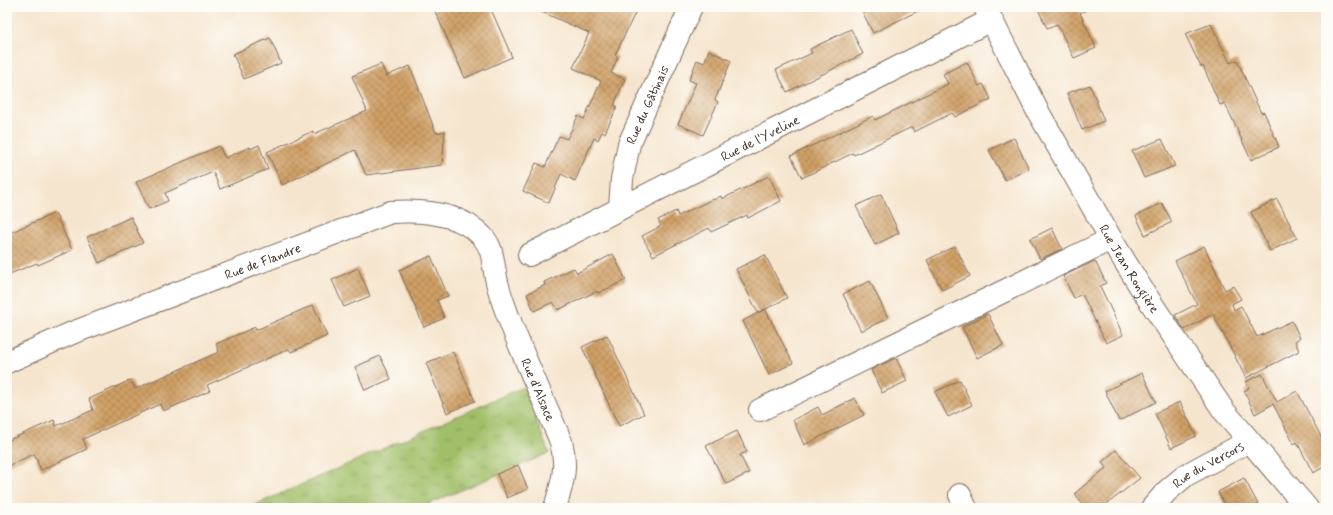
<svg xmlns="http://www.w3.org/2000/svg" width="1333" height="515" viewBox="0 0 1333 515" font-family="Mynerve,sans-serif">
<style>
.grass{fill:url(#grass-tufts);stroke:#6e7442}
.building{fill:url(#building-cross-hatch)}
.lines{fill:none;stroke-linecap:round;stroke-linejoin:round}
.minor-casing{stroke:#7c6b5c;stroke-width:24}
.minor{stroke:#fff;stroke-width:22}
.labels{text-anchor:middle;stroke-width:3;stroke-linejoin:round;paint-order:stroke}
.street-label{font-size:13px;fill:#3b2a1e;stroke:#fdfcf7}
</style>
<defs>
<pattern id="grass-tufts" width="24" height="20" patternUnits="userSpaceOnUse"><rect width="24" height="20" fill="#a1bf67"/><path d="M3 7l-1-3M5 7V3M7 7l1-3M15 17l-1-3M17 17v-4M19 17l1-3" fill="none" stroke="#849b54"/></pattern>
<pattern id="building-cross-hatch" width="8" height="8" patternUnits="userSpaceOnUse"><rect width="8" height="8" fill="#d0a066"/><path d="M0 0l8 8M0 8l8-8" fill="none" stroke="#aa8353"/></pattern>
</defs>
<rect width="100%" height="100%" fill="#fdfcf7"/>
<filter id="ink" filterUnits="userSpaceOnUse"><feTurbulence type="fractalNoise" baseFrequency=".025" numOctaves="2"/><feDisplacementMap in="SourceGraphic" scale="8" xChannelSelector="R" yChannelSelector="G"/><feConvolveMatrix kernelMatrix="1 2 1 2 8 2 1 2 1" color-interpolation-filters="sRGB"/></filter>
<filter id="wash" filterUnits="userSpaceOnUse"><feTurbulence type="fractalNoise" baseFrequency=".012" numOctaves="4" result="noise"/><feDisplacementMap in="SourceGraphic" scale="16" xChannelSelector="R" yChannelSelector="G"/><feGaussianBlur stdDeviation="0.9" result="paint"/><feColorMatrix in="noise" values="0 0 0 0 0 0 0 0 0 0 0 0 0 0 0 0 0 1.4 0 .05"/><feComposite in="paint" operator="in"/></filter>
<g filter="url(#wash)">
<rect width="100%" height="100%" fill="#f6e5ce"/>
<polygon class="grass" points="523,387 549,453 419,508 248,508"/>
<g id="blocks">
<g class="building">
<polygon points="433,7 490,7 512,57 465,78"/>
<polygon points="531,7 638,7 615,55 618,57 611,73 625,79 614,105 617,107 605,133 602,132 598,140 594,138 575,181 561,174 549,203 523,191 536,163 545,167 559,136 567,139 578,116 584,119 601,81 573,68 589,33"/>
<polygon points="860,7 926,7 873,33"/>
<polygon points="1037,7 1093,7 1080,13 1096,48 1074,58 1057,24 1047,28"/>
<polygon points="1211,24 1230,63 1237,60 1261,113 1264,112 1279,147 1251,160 1225,103 1220,105 1203,66 1201,67 1185,34"/>
<polygon points="851,29 863,54 787,92 776,70 812,53 810,49"/>
<polygon points="270,38 281,63 244,79 233,54"/>
<polygon points="709,50 731,61 715,100 718,102 703,135 678,124 696,83 689,80 697,60 704,63"/>
<polygon points="967,62 979,86 983,84 991,99 955,117 952,113 914,132 912,127 854,155 853,153 802,178 791,156 873,116 875,120 948,84 943,74"/>
<polygon points="381,64 386,76 410,66 436,133 445,131 442,165 366,175 355,150 282,185 267,152 313,131 314,134 367,111 352,76"/>
<polygon points="1090,85 1104,121 1082,130 1067,93"/>
<polygon points="1014,138 1029,169 1005,180 989,150"/>
<polygon points="1162,139 1175,166 1144,178 1132,151"/>
<polygon points="259,145 268,169 220,189 213,172 165,193 168,201 149,209 136,182 219,146 225,158 250,147 250,149"/>
<polygon points="769,176 781,201 748,218 747,215 711,232 709,228 653,256 642,236 661,226 658,220 676,211 678,216 713,199 713,200 721,196 722,199"/>
<polygon points="881,194 899,233 875,245 856,206"/>
<polygon points="1277,199 1297,238 1270,251 1251,212"/>
<polygon points="1162,203 1172,222 1145,235 1136,216"/>
<polygon points="55,213 72,250 38,265 37,263 7,275 7,234"/>
<polygon points="131,217 143,243 99,263 87,237"/>
<polygon points="1052,228 1062,249 1040,259 1030,239"/>
<polygon points="955,246 970,276 942,290 927,260"/>
<polygon points="1204,246 1225,290 1233,286 1241,299 1232,304 1234,310 1241,306 1257,337 1292,321 1300,338 1295,341 1299,351 1246,378 1213,314 1184,330 1175,315 1197,304 1175,261"/>
<polygon points="613,254 626,280 598,293 597,291 558,310 553,302 534,311 527,294 545,285 544,282 574,268 577,273"/>
<polygon points="765,255 787,298 758,313 736,269"/>
<polygon points="431,256 448,296 437,300 444,318 424,327 399,270"/>
<polygon points="1095,261 1106,283 1100,286 1123,335 1106,343 1082,294 1074,298 1063,276"/>
<polygon points="358,268 370,296 344,307 332,280"/>
<polygon points="870,281 888,318 861,331 843,294"/>
<polygon points="313,305 327,336 291,352 289,349 207,385 210,391 163,411 160,404 83,439 87,449 41,470 34,454 7,466 7,441 54,420 56,426 93,410 89,399 131,380 135,389 219,352 216,344 255,327 256,330"/>
<polygon points="765,309 793,363 769,375 743,321"/>
<polygon points="988,314 1003,345 977,358 962,327"/>
<polygon points="607,335 644,414 619,426 582,347"/>
<polygon points="453,352 475,401 447,413 426,363"/>
<polygon points="380,356 391,379 365,390 355,367"/>
<polygon points="896,358 907,381 882,393 871,370"/>
<polygon points="1142,373 1156,402 1119,421 1105,391"/>
<polygon points="1262,374 1277,402 1297,391 1326,446 1326,466 1313,473 1297,442 1294,444 1273,404 1255,414 1244,391 1249,388 1246,382"/>
<polygon points="960,380 972,405 948,417 935,392"/>
<polygon points="855,398 864,415 804,445 793,420 818,407 822,415"/>
<polygon points="1180,402 1196,436 1171,448 1155,413"/>
<polygon points="737,431 747,452 740,455 749,473 726,484 706,446"/>
<polygon points="1116,450 1140,478 1102,508 1084,508 1075,493 1106,468 1102,462"/>
<polygon points="518,465 528,489 507,498 497,474"/>
<polygon points="1244,478 1260,508 1226,508 1218,492"/>
</g>
</g>
</g>
<g filter="url(#ink)">
<use href="#blocks" fill-opacity="0" stroke="#7c6b5c" stroke-width="1"/>
<g class="lines">
<defs>
<g id="minor">
<path id="s1" d="M985,7L1037,110L1111,239L1143,291L1224,411L1307,508"/>
<path id="s2" d="M620,208L622,179L629,144L691,7"/>
<path id="s3" d="M529,255L991,20"/>
<path id="s4" d="M7,362L72,333L391,212C421,210 459,212 482,236C493,248 492,258 495,272C497,287 503,302 508,316C524,359 544,400 561,442C568,467 562,484 555,508"/>
<polyline points="760,410 1111,239"/>
<polyline points="960,495 966,508"/>
<path id="s5" d="M1152,508L1167,491L1186,475L1249,441"/>
</g>
</defs>
<use href="#minor" class="minor-casing"/>
<use href="#minor" class="minor"/>
</g>
</g>
<g class="labels">
<g class="street-label">
<text dy="5" stroke="none"><textPath href="#s2" startOffset="108">Rue du Gâtinais</textPath></text>
<text dy="5" stroke="none"><textPath href="#s3" startOffset="259">Rue de l'Yveline</textPath></text>
<text dy="5" stroke="none"><textPath href="#s4" startOffset="275">Rue de Flandre</textPath></text>
<text dy="5" stroke="none"><textPath href="#s1" startOffset="299">Rue Jean Rongière</textPath></text>
<text dy="5" stroke="none"><textPath href="#s4" startOffset="674">Rue d'Alsace</textPath></text>
<text dy="5" stroke="none"><textPath href="#s5" startOffset="72">Rue du Vercors</textPath></text>
</g>
</g>
<rect width="1333" height="515" fill="none" stroke="#fdfcf7" stroke-width="24"/>
</svg>
